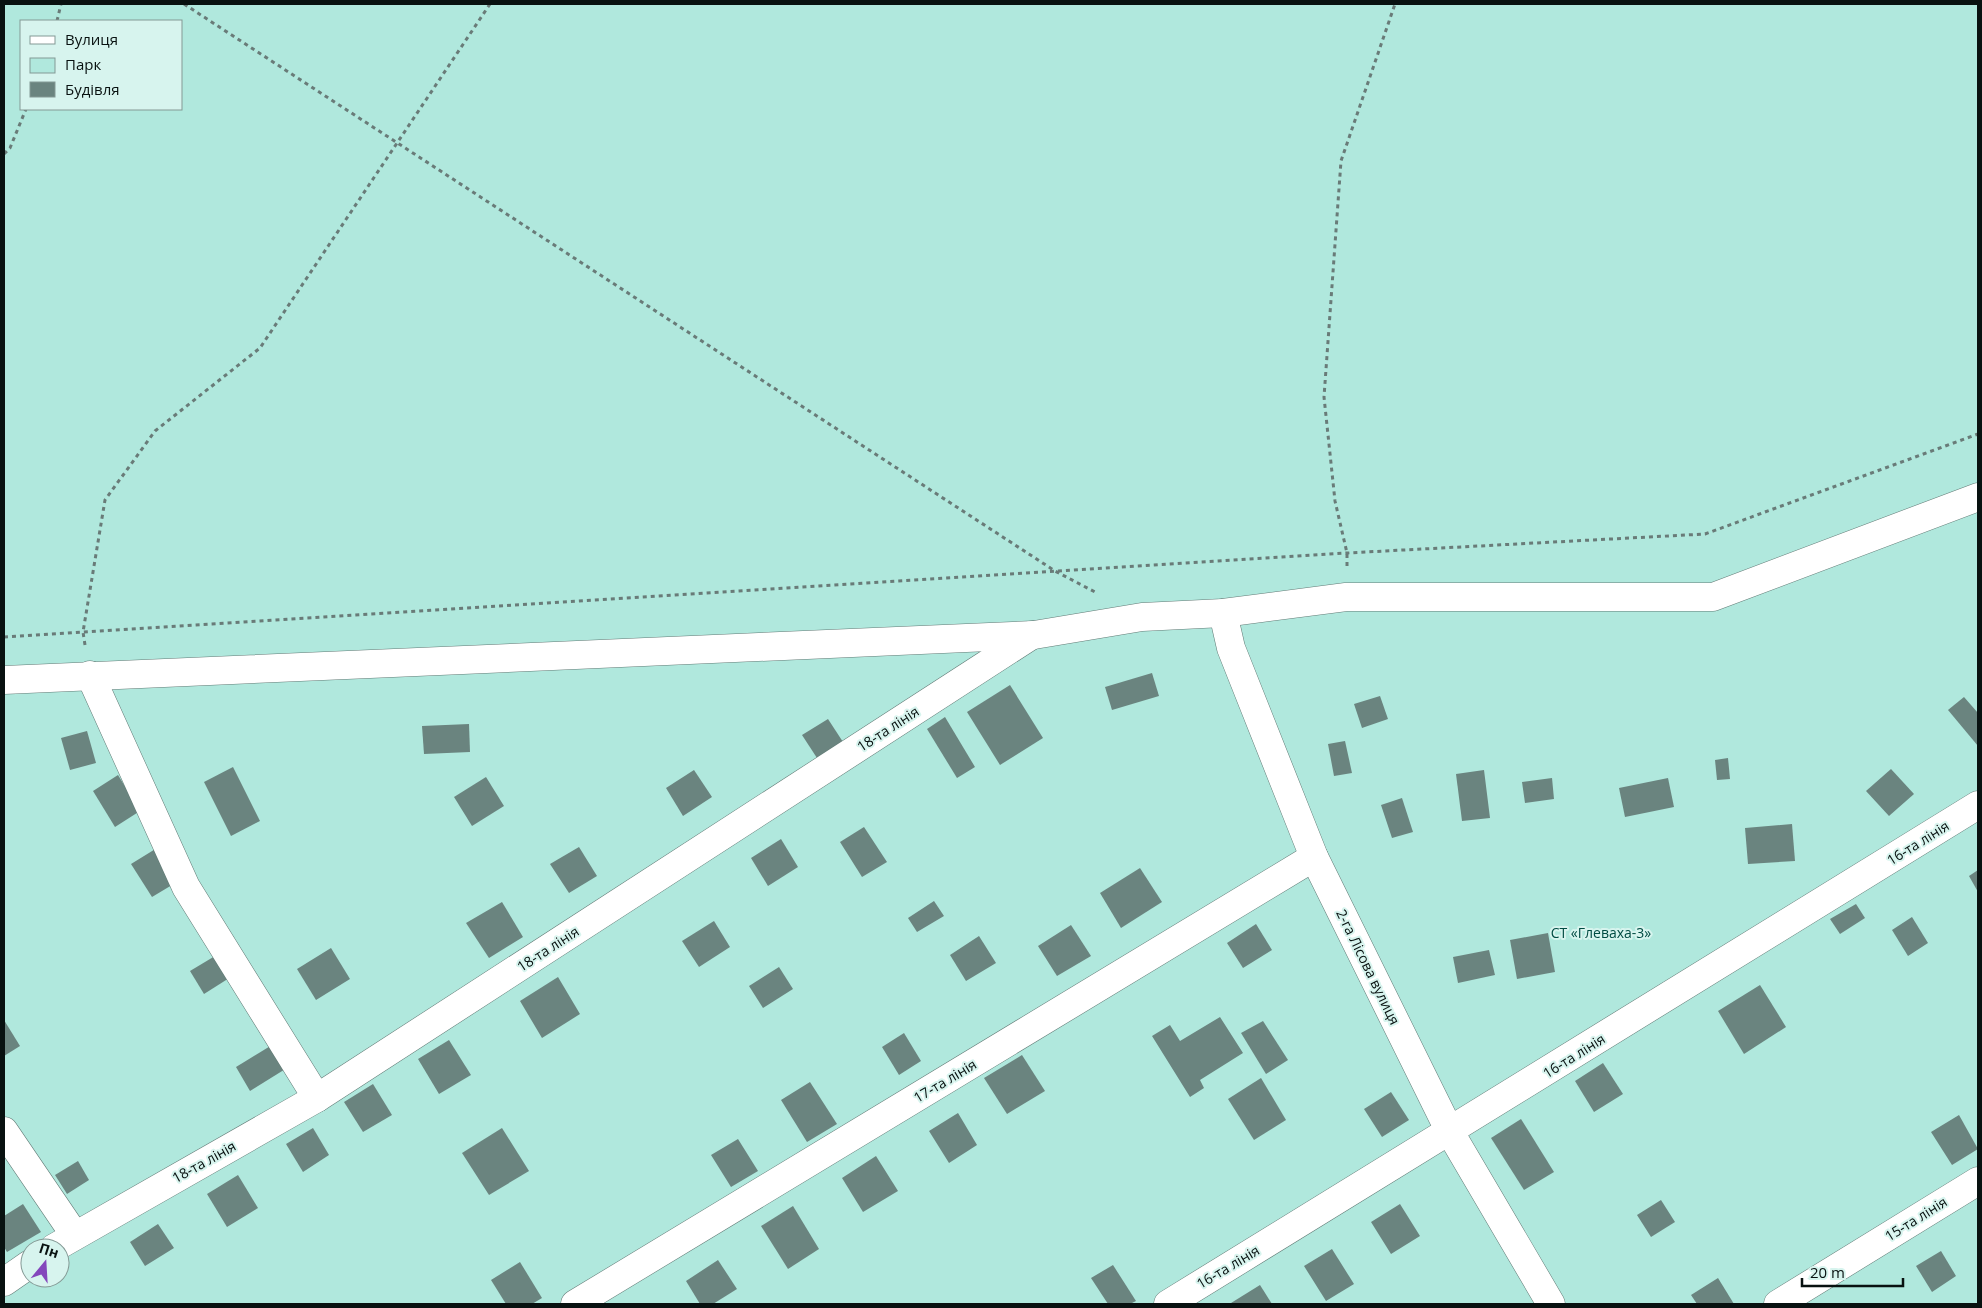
<svg xmlns="http://www.w3.org/2000/svg" width="1982" height="1308" viewBox="0 0 1982 1308" font-family="'Open Sans',sans-serif">
<style>
.green{fill:#b0e8dd;fill-rule:evenodd}
.building{fill:#6a847f}
.lines{fill:none;stroke-linecap:round;stroke-linejoin:round}
.minor-casing{stroke:#627b76;stroke-width:29}
.path{stroke:#697b78;stroke-width:3;stroke-dasharray:4 4;stroke-linecap:butt}
.minor{stroke:#fff;stroke-width:28}
.labels{text-anchor:middle;stroke-width:4;stroke-linejoin:round;paint-order:stroke}
.street-label{font-size:14px;fill:#081110;stroke:#d7f4ee}
.park-label{font-size:14px;fill:#004b42;stroke:#d7f4ee}
</style>
<rect width="100%" height="100%" fill="#d7f4ee"/>
<path class="green" d="M4,4H1978V1304H4ZM21,21H181V109H21ZM30,1248H60V1278H30Z"/>
<g class="building">
<polygon points="1152,673 1159,696 1112,710 1105,687"/>
<polygon points="1010,685 1043,738 1000,765 967,712"/>
<polygon points="1380,696 1388,719 1362,728 1354,704"/>
<polygon points="1964,697 1978,713 1978,746 1948,710"/>
<polygon points="945,717 975,767 957,778 927,729"/>
<polygon points="828,719 843,742 817,758 802,735"/>
<polygon points="469,724 470,752 424,754 422,726"/>
<polygon points="87,731 96,763 70,770 61,738"/>
<polygon points="1345,741 1352,773 1334,776 1328,744"/>
<polygon points="1728,758 1730,779 1717,780 1715,760"/>
<polygon points="233,767 260,821 231,836 204,782"/>
<polygon points="1891,769 1914,794 1889,816 1866,791"/>
<polygon points="694,770 712,797 683,816 666,788"/>
<polygon points="1484,770 1490,818 1462,821 1456,774"/>
<polygon points="118,775 140,811 115,827 93,791"/>
<polygon points="486,777 504,806 472,826 454,797"/>
<polygon points="1552,778 1554,799 1525,803 1522,782"/>
<polygon points="1668,778 1674,807 1625,817 1619,788"/>
<polygon points="1402,798 1413,832 1392,838 1381,805"/>
<polygon points="1792,824 1795,861 1748,864 1745,828"/>
<polygon points="864,827 887,862 862,877 840,842"/>
<polygon points="781,839 798,867 768,886 751,858"/>
<polygon points="579,847 597,876 569,893 550,864"/>
<polygon points="157,848 177,882 152,897 131,864"/>
<polygon points="1140,868 1162,902 1121,928 1100,893"/>
<polygon points="1978,870 1978,892 1969,876"/>
<polygon points="934,901 944,916 917,932 908,918"/>
<polygon points="502,902 523,937 489,958 466,923"/>
<polygon points="1856,904 1865,918 1840,934 1830,919"/>
<polygon points="1912,917 1928,943 1908,956 1892,930"/>
<polygon points="714,921 730,947 699,967 682,941"/>
<polygon points="1256,924 1272,950 1243,968 1227,943"/>
<polygon points="1071,925 1091,956 1057,976 1038,946"/>
<polygon points="1548,933 1555,972 1517,979 1510,940"/>
<polygon points="979,936 996,963 966,981 950,955"/>
<polygon points="331,948 350,979 316,1000 297,969"/>
<polygon points="1489,950 1495,975 1458,983 1453,957"/>
<polygon points="220,953 234,975 204,994 190,971"/>
<polygon points="779,967 793,989 763,1008 749,986"/>
<polygon points="558,977 580,1014 542,1038 520,1001"/>
<polygon points="1760,985 1786,1027 1744,1054 1718,1011"/>
<polygon points="1220,1017 1243,1053 1200,1080 1204,1088 1190,1097 1152,1036 1170,1025 1180,1041"/>
<polygon points="4,1020 20,1046 4,1056"/>
<polygon points="1263,1021 1288,1060 1266,1074 1241,1033"/>
<polygon points="904,1033 921,1061 899,1075 882,1047"/>
<polygon points="449,1040 471,1075 439,1094 418,1059"/>
<polygon points="272,1045 287,1068 250,1091 236,1067"/>
<polygon points="1022,1055 1045,1091 1007,1114 984,1078"/>
<polygon points="1603,1063 1623,1094 1594,1112 1575,1081"/>
<polygon points="1261,1078 1286,1120 1254,1140 1228,1099"/>
<polygon points="810,1082 837,1124 807,1142 781,1100"/>
<polygon points="373,1084 392,1115 363,1132 344,1102"/>
<polygon points="1391,1092 1409,1120 1382,1137 1364,1109"/>
<polygon points="958,1113 977,1145 949,1163 929,1131"/>
<polygon points="1959,1115 1978,1149 1952,1165 1931,1132"/>
<polygon points="1521,1119 1554,1172 1524,1190 1491,1138"/>
<polygon points="313,1128 329,1155 303,1172 286,1144"/>
<polygon points="502,1128 529,1171 489,1195 462,1153"/>
<polygon points="738,1139 758,1171 731,1187 711,1155"/>
<polygon points="876,1156 898,1191 863,1212 842,1178"/>
<polygon points="78,1161 89,1180 67,1194 55,1175"/>
<polygon points="238,1175 258,1208 227,1227 207,1194"/>
<polygon points="1661,1200 1675,1222 1651,1237 1637,1215"/>
<polygon points="23,1204 41,1232 7,1252 4,1247 4,1216"/>
<polygon points="1400,1204 1420,1236 1391,1254 1371,1222"/>
<polygon points="793,1206 819,1249 788,1269 761,1226"/>
<polygon points="158,1224 174,1248 145,1266 130,1242"/>
<polygon points="1332,1249 1354,1284 1326,1301 1304,1266"/>
<polygon points="1941,1251 1956,1276 1932,1292 1916,1266"/>
<polygon points="718,1260 737,1289 713,1304 700,1304 686,1281"/>
<polygon points="520,1262 542,1298 532,1304 506,1304 491,1280"/>
<polygon points="1113,1265 1136,1301 1130,1304 1108,1304 1091,1278"/>
<polygon points="1718,1278 1734,1304 1697,1304 1691,1295"/>
<polygon points="1260,1285 1272,1304 1232,1304 1231,1303"/>
</g>
<g class="lines">
<defs>
<g id="minor">
<polyline points="1223,613 1231,648 1314,857 1450,1132 1551,1304"/>
<polyline points="90,675 186,887 317,1098"/>
<polyline points="4,680 1034,635 1142,617 1223,613 1346,597 1713,597 1978,497"/>
<polyline points="4,1131 74,1234"/>
<polyline points="54,1248 317,1098 1032,635"/>
<polyline points="4,1282 30,1264"/>
<polyline points="575,1304 1314,857"/>
<polyline points="1168,1304 1978,805"/>
<polyline points="1778,1304 1978,1181"/>
</g>
</defs>
<use href="#minor" class="minor-casing"/>
<g class="path">
<polyline points="184,4 1055,571 1095,592"/>
<polyline points="57,21 61,4"/>
<polyline points="4,154 10,148 26,109"/>
<polyline points="1347,566 1347,553 1335,501 1324,397 1341,161 1395,4"/>
<polyline points="4,637 1347,553 1705,534 1978,434"/>
<polyline points="85,645 83,632 105,500 155,431 260,348 490,4"/>
</g>
<use href="#minor" class="minor"/>
</g>
<g class="labels">
<g class="street-label">
<text transform="translate(888 729) rotate(-33)" y="5">18-та лінія</text>
<text transform="translate(1918 843) rotate(-32)" y="5">16-та лінія</text>
<text transform="translate(548 949) rotate(-33)" y="5">18-та лінія</text>
<text transform="translate(1368 967) rotate(64)" y="5">2-га Лісова вулиця</text>
<text transform="translate(1574 1056) rotate(-32)" y="5">16-та лінія</text>
<text transform="translate(945 1081) rotate(-31)" y="5">17-та лінія</text>
<text transform="translate(204 1162) rotate(-29)" y="5">18-та лінія</text>
<text transform="translate(1916 1219) rotate(-32)" y="5">15-та лінія</text>
<text transform="translate(1228 1267) rotate(-31)" y="5">16-та лінія</text>
</g>
<g class="park-label">
<text x="1601" y="938">СТ «Глеваха-3»</text>
</g>
</g>
<rect width="1982" height="1308" fill="none" stroke="#081110" stroke-width="10"/>
<rect x="20" y="20" width="162" height="90" fill="#d7f4ee" stroke="#849995"/>
<rect x="30" y="36" width="25" height="8" fill="#ffffff" stroke="#849995"/>
<text x="65" y="45" font-size="15" fill="#081110">Вулиця</text>
<rect x="30" y="58" width="25" height="15" fill="#b0e8dd" stroke="#849995"/>
<text x="65" y="70" font-size="15" fill="#081110">Парк</text>
<rect x="30" y="82" width="25" height="15" fill="#6a847f" stroke="#849995"/>
<text x="65" y="95" font-size="15" fill="#081110">Будівля</text>
<g transform="translate(45 1263) rotate(18)"><circle r="24" fill="#d7f4ee" stroke="#849995"/>
<path d="M0-4L9 19L0 12L-9 19Z" fill="#8447bc"/>
<text y="-8" font-size="14" font-weight="bold" text-anchor="middle" fill="#081110">Пн</text>
</g>
<path d="M1802 1278v8h101v-8" fill="none" stroke="#081110" stroke-width="2.5"/>
<text x="1810" y="1278" font-size="15" fill="#081110" stroke="#d7f4ee" stroke-width="4" paint-order="stroke">20 m</text>
</svg>
